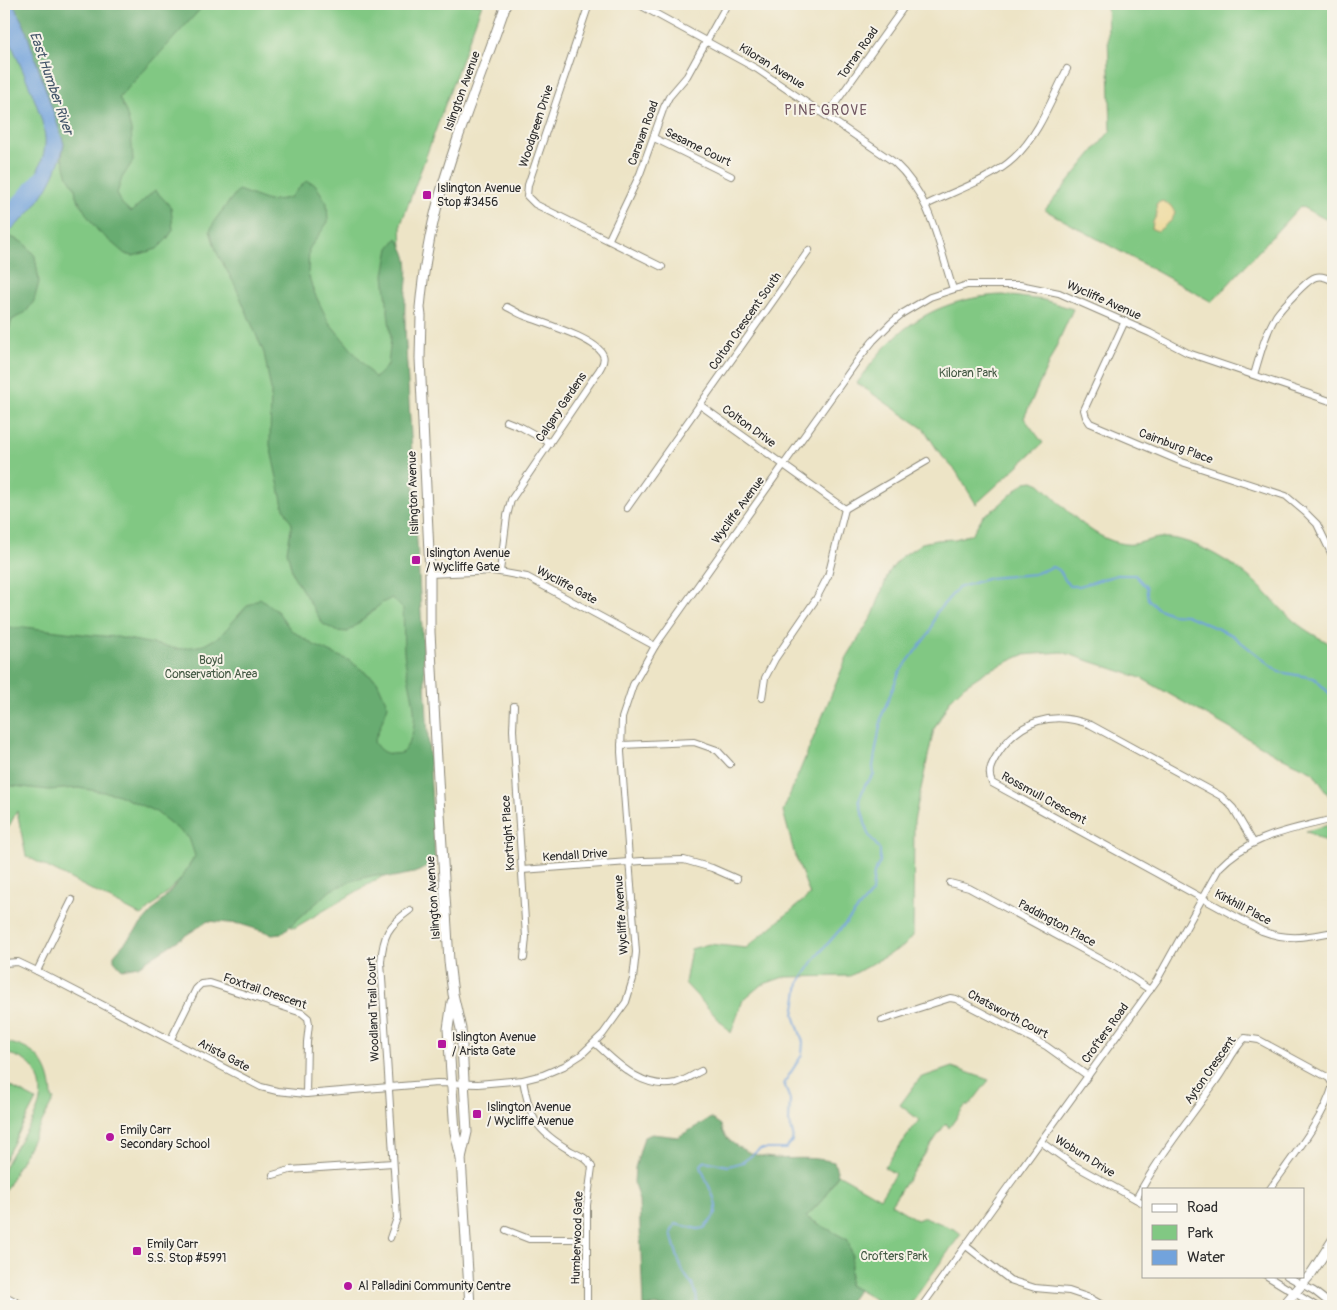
<svg xmlns="http://www.w3.org/2000/svg" width="1337" height="1310" viewBox="0 0 1337 1310" font-family="Pangolin,sans-serif">
<style>
.green{fill:#81c883;stroke:#567a57}
.forest{fill:#68ac71;stroke:#4a6c4e}
.sand{fill:#eeda9e;stroke:#8c8264}
.water{fill:#72a3dc;stroke:#4e6784}
.lines{fill:none;stroke-linecap:round;stroke-linejoin:round}
.stream{stroke:#72a3dc;stroke-width:2}
.river{stroke:#72a3dc;stroke-width:12}
.minor-casing{stroke:#8c8878;stroke-width:8}
.tertiary-casing{stroke:#8c8878;stroke-width:11}
.secondary-casing{stroke:#8c8878;stroke-width:11}
.minor{stroke:#fff;stroke-width:6}
.tertiary{stroke:#fff;stroke-width:9}
.secondary{stroke:#fff;stroke-width:9}
.poi-dot{fill:#b5179e;stroke:#f7f3e8;stroke-width:2}
.labels{text-anchor:middle;stroke-width:4;stroke-linejoin:round;paint-order:stroke}
.street-label{font-size:12px;fill:#2b2b2b;stroke:#f7f3e8}
.poi-label{font-size:12px;fill:#2b2b2b;stroke:#f7f3e8;text-anchor:start}
.park-label{font-size:12px;fill:#455a45;stroke:#f7f3e8}
.water-label{font-size:14px;font-style:italic;fill:#445569;stroke:#f7f3e8}
.neighbourhood-label{font-size:14px;letter-spacing:1px;fill:#715761;stroke:#f7f3e8}
</style>
<rect width="100%" height="100%" fill="#f7f3e8"/>
<filter id="ink" filterUnits="userSpaceOnUse"><feTurbulence type="fractalNoise" baseFrequency=".02" numOctaves="2"/><feDisplacementMap in="SourceGraphic" scale="10" xChannelSelector="R" yChannelSelector="G"/><feConvolveMatrix kernelMatrix="1 2 1 2 8 2 1 2 1" color-interpolation-filters="sRGB"/></filter>
<filter id="wash" filterUnits="userSpaceOnUse"><feTurbulence type="fractalNoise" baseFrequency=".0096" numOctaves="4" result="noise"/><feDisplacementMap in="SourceGraphic" scale="20" xChannelSelector="R" yChannelSelector="G"/><feGaussianBlur stdDeviation="1.12" result="paint"/><feColorMatrix in="noise" values="0 0 0 0 0 0 0 0 0 0 0 0 0 0 0 0 0 1.4 0 .05"/><feComposite in="paint" operator="in"/></filter>
<g filter="url(#wash)">
<rect width="100%" height="100%" fill="#ede4c6"/>
<g class="green">
<polygon points="4,4 482,4 401,224 426,851 294,928 180,880 142,916 26,856 17,811 4,836"/>
<polygon points="1107,4 1333,4 1333,223 1300,206 1212,302 1045,210 1111,130"/>
<path d="M1003,295L1044,300L1073,309L1024,418L1043,443L976,504L956,471L940,454L924,429L857,383C868,369 878,353 891,341C921,311 962,296 1003,295Z"/>
<path d="M1033,481L1040,484C1065,507 1090,539 1125,544C1136,546 1148,539 1159,538C1178,536 1200,546 1216,555C1230,563 1242,571 1254,581C1268,594 1280,609 1294,621C1306,631 1319,638 1333,645V802L1313,772L1275,754L1141,678L1062,652L1023,655L987,671L964,686L950,700L934,729L914,821L913,936L904,946L850,976L784,977L761,985L743,1000L731,1033L685,983L691,949L709,944L746,948L810,895L794,852L783,811L847,657L873,615L889,572L901,557L922,543L936,540L955,539L972,534L983,516L996,508L1025,482Z"/>
<polygon points="1333,824 1333,846 1306,831"/>
<path d="M4,1042C36,1047 51,1065 52,1098L54,1099L4,1193C4,1186 2,1176 4,1169C15,1139 53,1109 37,1075C31,1061 18,1056 4,1053Z"/>
<polygon points="952,1067 989,1080 969,1106 965,1106 949,1128 946,1123 891,1204 917,1220 925,1217 956,1230 961,1234 909,1306 887,1306 849,1285 852,1254 806,1217 825,1197 838,1174 880,1198 895,1174 884,1167 919,1120 900,1105 920,1078"/>
<polygon points="4,1083 36,1100 4,1161"/>
</g>
<g class="forest">
<polygon points="13,4 205,4 119,98 126,112 131,130 133,161 122,178 117,193 122,204 131,212 155,190 171,207 173,230 167,239 157,249 133,256 125,254 98,231 88,217 76,196 75,188 68,177 62,156 64,144 24,25"/>
<path d="M306,181L315,184L327,203L328,222L309,249L308,273L313,290L328,321L375,378L388,365L391,338L384,275L389,248L397,238C411,259 408,268 406,291C404,304 405,318 405,331L435,858L424,869L414,873L393,877L375,875L354,880L331,890L281,934L272,935L266,932L240,924L208,921L138,966L122,969L114,960V955L180,880L195,856L189,838L156,812L116,794L78,788L49,790L4,785V629L24,627L90,635L117,637L179,649L204,645L220,636L246,607L260,598L278,612L291,630L314,645L350,661L377,681L388,706L374,742C382,754 388,755 402,753C427,724 407,686 404,652C403,638 404,624 403,609L392,598L382,603L348,632L336,631L323,624L293,575L287,551L292,524L283,506L270,445L271,390L264,353L235,285L217,253L210,231L215,220L238,190L268,201L289,198Z"/>
<polygon points="5,234 24,243 35,256 39,282 34,301 26,312 12,320 7,336 7,386 4,392 4,235"/>
<path d="M711,1118L721,1125C722,1142 750,1155 765,1157C790,1161 808,1155 834,1162L838,1174L825,1197L806,1217L848,1240L852,1254L849,1285L858,1290L845,1306H643L639,1201L634,1183L635,1168L644,1137L652,1134L678,1137Z"/>
</g>
<polygon class="sand" points="1162,201 1170,205 1175,212 1171,221 1158,231 1152,229 1153,222 1157,214 1156,204"/>
<path class="water" d="M4,4H13L24,25L64,144C57,180 34,214 4,235V216C19,208 29,194 35,178C39,167 44,157 45,145C48,122 20,66 11,43L4,32Z"/>
<g class="lines">
<path class="stream" d="M696,1306C700,1287 687,1282 681,1267C677,1256 674,1244 671,1233L675,1224L698,1229L704,1228C708,1224 712,1220 715,1215C721,1203 703,1179 701,1165L705,1161L728,1166L743,1162L760,1149H786L792,1141L793,1134L789,1122L790,1100L784,1083L802,1055L803,1042L794,1015L799,983L817,956L872,893L874,873L880,862V850L868,834L859,800L865,785L874,775L873,766L882,715L899,673L930,632L936,613L958,588L989,578L1034,574L1052,567L1059,570L1069,586H1079L1117,575H1135L1146,587L1148,599L1157,608L1171,614L1186,615L1232,635L1279,672L1314,678L1333,697"/>
<polyline class="river" points="4,216 10,211 41,176"/>
</g>
</g>
<g filter="url(#ink)">
<g class="lines">
<defs>
<g id="minor">
<polyline points="589,4 528,185 527,196 535,204 662,267"/>
<path d="M638,4L757,69L894,162C931,196 938,243 953,289"/>
<polyline points="827,115 906,4"/>
<polyline points="654,138 731,176"/>
<path d="M926,205C954,191 992,179 1014,158C1039,135 1052,98 1067,69"/>
<polyline points="609,239 640,174 664,107 669,97 687,76 727,4"/>
<polyline points="1125,321 1084,410 1086,417 1090,423 1182,462 1286,496 1305,512 1317,524 1333,557"/>
<path d="M1254,375C1260,355 1265,334 1276,316C1282,307 1290,300 1297,292C1311,279 1315,271 1333,281"/>
<polyline points="700,405 845,509"/>
<polyline points="506,421 521,427 550,443"/>
<polyline points="627,508 809,250"/>
<polyline points="845,509 927,461"/>
<path d="M500,571L507,516L511,500L595,376C599,371 606,362 603,355C597,339 543,323 528,317C520,315 514,310 507,307"/>
<polyline points="430,574 494,571 527,577 655,646"/>
<polyline points="762,698 765,678 775,659 816,599 828,576 845,509"/>
<polyline points="514,706 513,730 526,937 524,958"/>
<polyline points="621,745 694,742 717,750 730,764"/>
<path d="M1253,842L1233,808L1221,796L1091,725C1053,710 1019,720 997,755C991,765 987,772 992,783L1262,931C1288,941 1306,937 1333,932"/>
<polyline points="522,870 642,861 684,860 712,868 737,879"/>
<polyline points="950,883 969,888 1117,968 1150,990"/>
<polyline points="4,963 18,962 37,971 261,1087 277,1091 306,1094 437,1083 478,1084 523,1080 543,1075 564,1066 581,1055 603,1034 626,1002 633,979 636,952 621,752 622,718 633,685 655,646 860,357 873,341 891,323 903,313 930,297 967,285 1020,285 1059,293 1150,333 1188,353 1333,402"/>
<polyline points="37,971 72,900"/>
<polyline points="882,1020 950,998 956,999 1046,1046 1088,1076"/>
<polyline points="171,1039 196,989 201,984 210,983 302,1013 308,1018 309,1024 307,1042 306,1094"/>
<path d="M595,1043C618,1064 642,1090 676,1083C684,1081 693,1075 701,1071"/>
<path d="M523,1080C530,1119 536,1131 571,1151C579,1155 588,1158 592,1167L587,1205V1306"/>
<polyline points="1041,1142 1072,1164 1143,1203"/>
<polyline points="273,1175 290,1170 393,1163"/>
<path d="M1136,1199C1158,1157 1188,1121 1215,1082C1226,1068 1232,1051 1245,1038L1259,1040L1329,1078L1333,1085C1324,1119 1290,1160 1270,1189"/>
<polyline points="506,1230 529,1239 587,1239"/>
<path d="M390,1238L397,1218L381,962C383,935 388,926 410,910"/>
<polyline points="966,1246 1010,1280 1035,1288 1069,1291 1090,1298 1104,1306"/>
<polyline points="1267,1276 1316,1306"/>
<polyline points="1287,1276 1314,1291 1333,1306"/>
<path d="M922,1306L1157,980L1219,868C1250,835 1292,830 1333,819"/>
</g>
<polyline id="tertiary" points="1283,1306 1311,1274 1333,1240"/>
<g id="secondary">
<polyline points="452,1002 448,1029 455,1132 461,1158 470,1306"/>
<path d="M461,1158L467,1132L461,1029L453,994L449,961L439,797L430,632V574L420,358L421,316L420,308C423,275 428,242 436,210C454,140 483,72 506,4"/>
<polyline points="4,1297 21,1306"/>
</g>
</defs>
<use href="#minor" class="minor-casing"/>
<use href="#tertiary" class="tertiary-casing"/>
<use href="#secondary" class="secondary-casing"/>
<use href="#minor" class="minor"/>
<use href="#tertiary" class="tertiary"/>
<use href="#secondary" class="secondary"/>
</g>
</g>
<g class="poi-dot">
<rect x="422" y="190" width="10" height="10" rx="2.5"/>
<rect x="411" y="555" width="10" height="10" rx="2.5"/>
<rect x="437" y="1039" width="10" height="10" rx="2.5"/>
<rect x="472" y="1109" width="10" height="10" rx="2.5"/>
<circle cx="110" cy="1137" r="5"/>
<rect x="132" y="1246" width="10" height="10" rx="2.5"/>
<circle cx="348" cy="1286" r="5"/>
</g>
<g class="labels">
<g class="street-label">
<text transform="translate(858 53) rotate(-55)" y="4">Torran Road</text>
<text transform="translate(772 66) rotate(32)" y="4">Kiloran Avenue</text>
<text transform="translate(462 91) rotate(-70)" y="4">Islington Avenue</text>
<text transform="translate(536 126) rotate(-72)" y="4">Woodgreen Drive</text>
<text transform="translate(643 133) rotate(-70)" y="4">Caravan Road</text>
<text transform="translate(698 147) rotate(26)" y="4">Sesame Court</text>
<text transform="translate(1104 300) rotate(24)" y="4">Wycliffe Avenue</text>
<text transform="translate(745 321) rotate(-55)" y="4">Colton Crescent South</text>
<text transform="translate(561 407) rotate(-56)" y="4">Calgary Gardens</text>
<text transform="translate(749 426) rotate(36)" y="4">Colton Drive</text>
<text transform="translate(1176 446) rotate(21)" y="4">Cairnburg Place</text>
<text transform="translate(413 493) rotate(-92)" y="4">Islington Avenue</text>
<text transform="translate(738 510) rotate(-54)" y="4">Wycliffe Avenue</text>
<text transform="translate(567 585) rotate(28)" y="4">Wycliffe Gate</text>
<text transform="translate(1044 798) rotate(29)" y="4">Rossmull Crescent</text>
<text transform="translate(508 833) rotate(-94)" y="4">Kortright Place</text>
<text transform="translate(575 855) rotate(-4)" y="4">Kendall Drive</text>
<text transform="translate(433 898) rotate(-94)" y="4">Islington Avenue</text>
<text transform="translate(1243 907) rotate(28)" y="4">Kirkhill Place</text>
<text transform="translate(621 915) rotate(-94)" y="4">Wycliffe Avenue</text>
<text transform="translate(1057 923) rotate(28)" y="4">Paddington Place</text>
<text transform="translate(265 991) rotate(19)" y="4">Foxtrail Crescent</text>
<text transform="translate(373 1009) rotate(-92)" y="4">Woodland Trail Court</text>
<text transform="translate(1008 1014) rotate(28)" y="4">Chatsworth Court</text>
<text transform="translate(1105 1033) rotate(-54)" y="4">Crofters Road</text>
<text transform="translate(224 1055) rotate(28)" y="4">Arista Gate</text>
<text transform="translate(1210 1070) rotate(-55)" y="4">Ayton Crescent</text>
<text transform="translate(1085 1156) rotate(32)" y="4">Woburn Drive</text>
<text transform="translate(577 1238) rotate(-88)" y="4">Humberwood Gate</text>
</g>
<g class="poi-label">
<text x="437" y="192">Islington Avenue<tspan x="437" dy="14">Stop #3456</tspan></text>
<text x="426" y="557">Islington Avenue<tspan x="426" dy="14">/ Wycliffe Gate</tspan></text>
<text x="452" y="1041">Islington Avenue<tspan x="452" dy="14">/ Arista Gate</tspan></text>
<text x="487" y="1111">Islington Avenue<tspan x="487" dy="14">/ Wycliffe Avenue</tspan></text>
<text x="120" y="1134">Emily Carr<tspan x="120" dy="14">Secondary School</tspan></text>
<text x="147" y="1248">Emily Carr<tspan x="147" dy="14">S.S. Stop #5991</tspan></text>
<text x="358" y="1290">Al Palladini Community Centre</text>
</g>
<g class="park-label">
<text x="968" y="377">Kiloran Park</text>
<text x="211" y="664">Boyd<tspan x="211" dy="14">Conservation Area</tspan></text>
<text x="894" y="1260">Crofters Park</text>
</g>
<g class="water-label">
<text transform="translate(52 83) rotate(71)" y="5">East Humber River</text>
</g>
<g class="neighbourhood-label">
<text x="826" y="115">PINE GROVE</text>
</g>
</g>
<rect width="1337" height="1310" fill="none" stroke="#f7f3e8" stroke-width="20"/>
<rect x="1142" y="1188" width="162" height="90" fill="#f7f3e8" stroke="#a5a39c"/>
<rect x="1152" y="1204" width="25" height="8" fill="#ffffff" stroke="#a5a39c"/>
<text x="1187" y="1212" font-size="15" fill="#2b2b2b">Road</text>
<rect x="1152" y="1225" width="25" height="15" fill="#81c883" stroke="#a5a39c"/>
<text x="1187" y="1238" font-size="15" fill="#2b2b2b">Park</text>
<rect x="1152" y="1250" width="25" height="15" fill="#72a3dc" stroke="#a5a39c"/>
<text x="1187" y="1262" font-size="15" fill="#2b2b2b">Water</text>
</svg>
